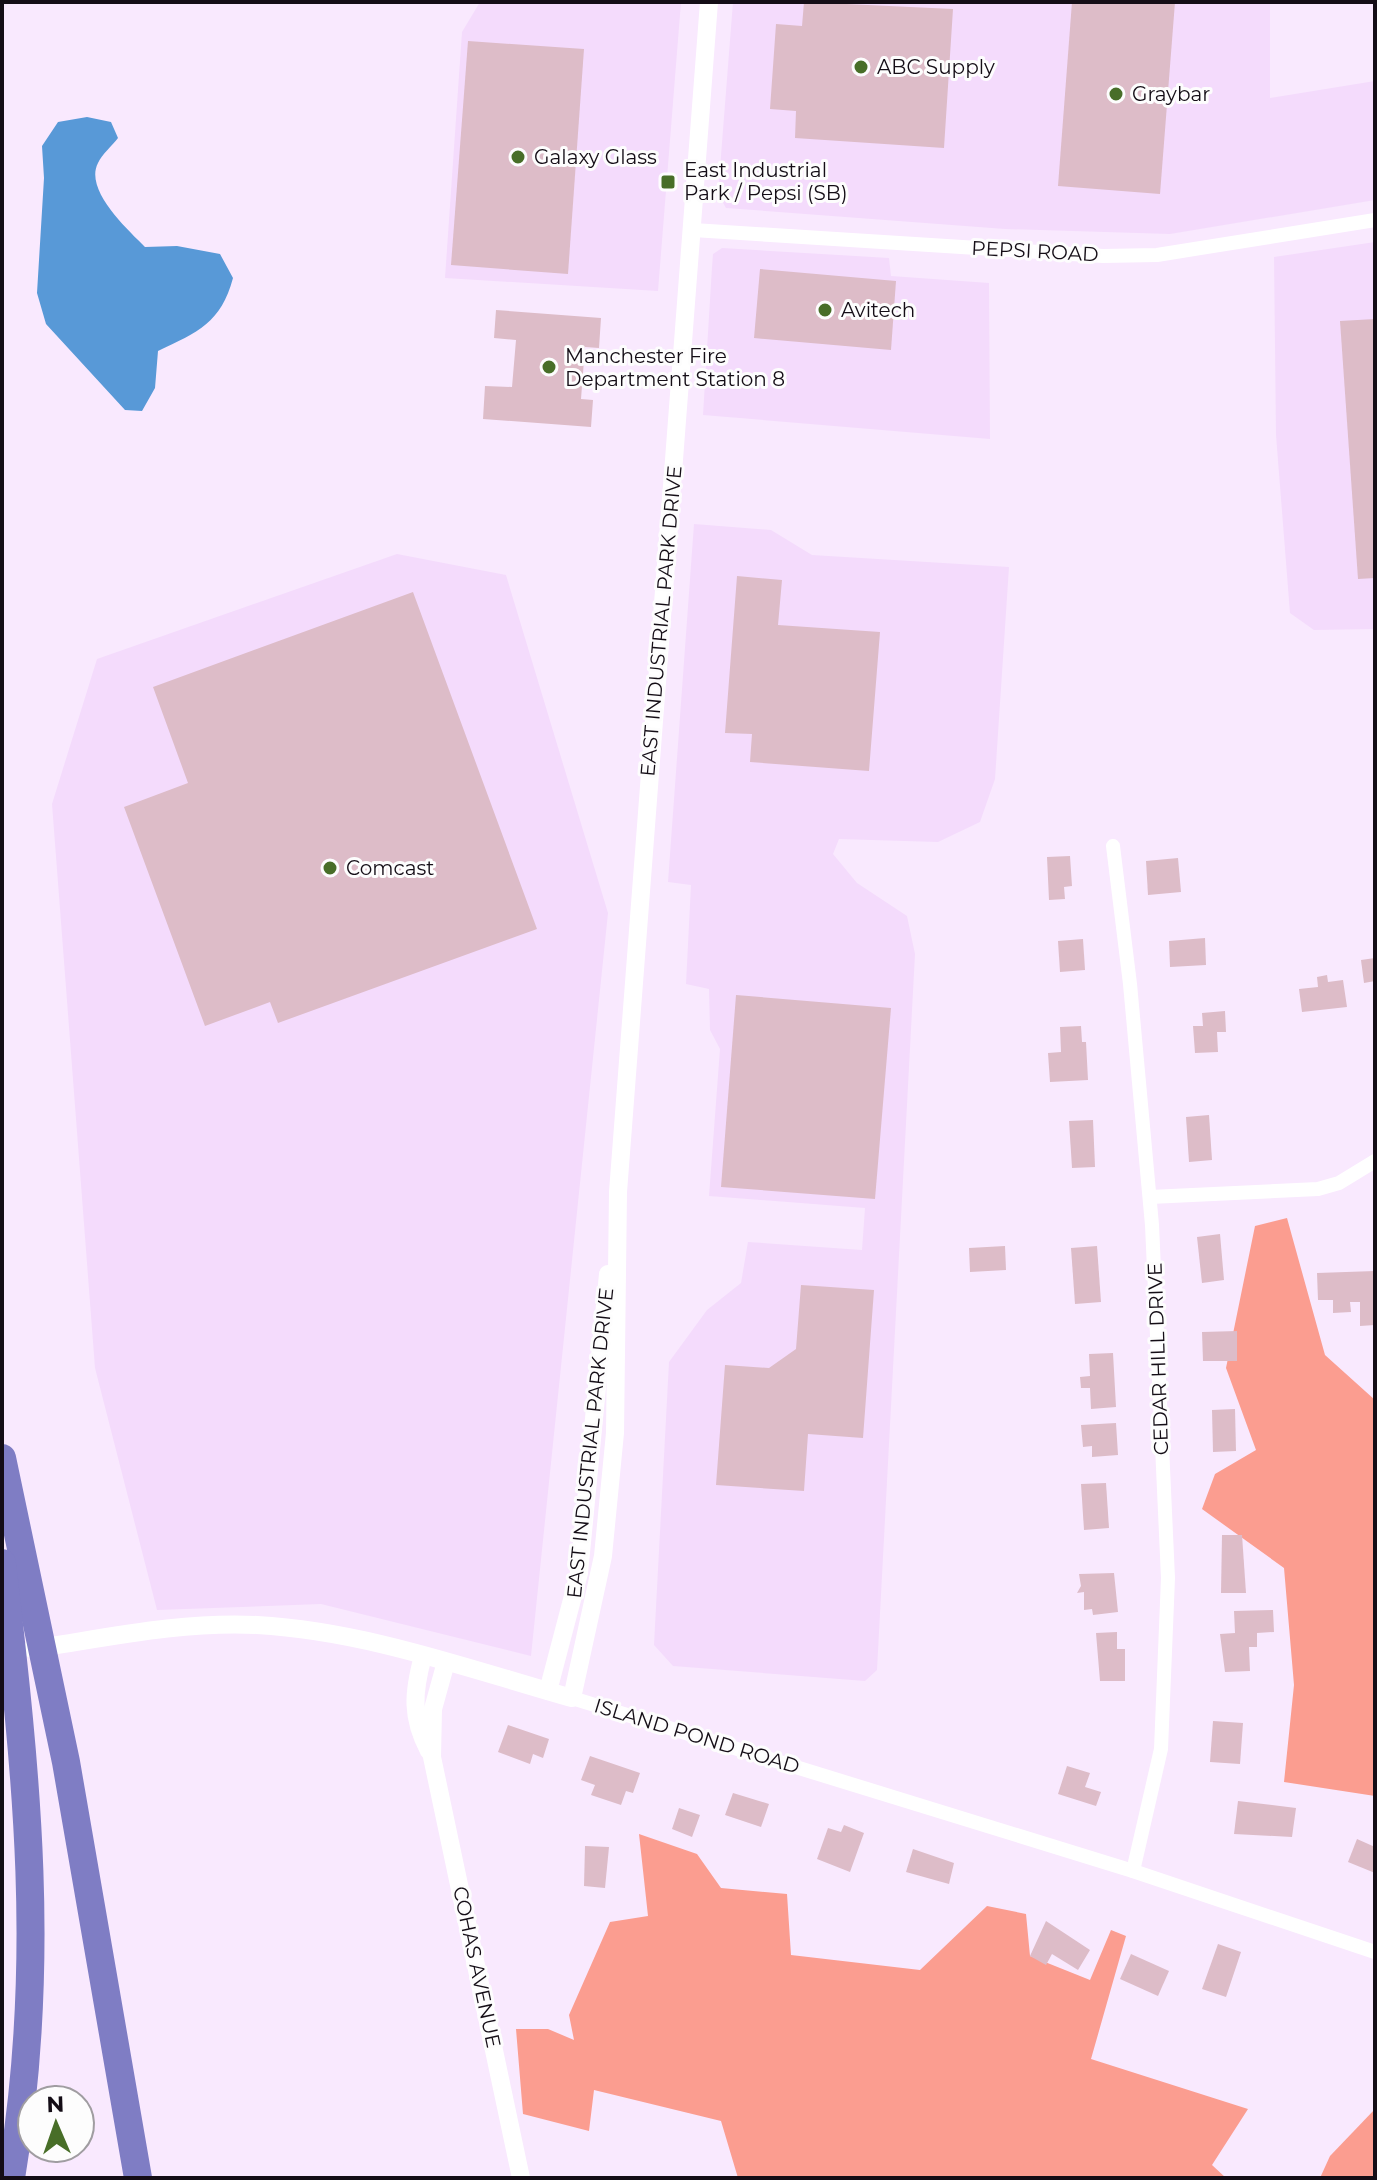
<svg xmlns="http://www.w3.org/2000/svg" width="1377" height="2180" viewBox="0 0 1377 2180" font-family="Montserrat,sans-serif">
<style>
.built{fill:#f4dbfc}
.forest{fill:#fb9d90}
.water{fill:#5899d7}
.building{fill:#ddbcc8}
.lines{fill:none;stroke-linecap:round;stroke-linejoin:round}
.minor{stroke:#fff;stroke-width:14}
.tertiary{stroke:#fff;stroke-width:18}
.motorway{stroke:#7f7dc4;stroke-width:28}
.poi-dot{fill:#486e28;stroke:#fdfdfd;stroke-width:3}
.labels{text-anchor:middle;stroke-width:6;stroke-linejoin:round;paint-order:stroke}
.poi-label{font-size:20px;fill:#140d16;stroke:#fdfdfd;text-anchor:start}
.street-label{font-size:20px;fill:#140d16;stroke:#fdfdfd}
</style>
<rect width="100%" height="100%" fill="#f9e9fe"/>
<g class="built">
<polygon points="480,2 681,2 658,291 445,278 462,32"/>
<polygon points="733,2 1270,2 1270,98 1375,81 1375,200 1170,234 1005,229 726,208 718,194"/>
<polygon points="1375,242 1375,629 1314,630 1290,613 1276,435 1274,257"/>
<polygon points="722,248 889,258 891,276 989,283 990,439 703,415 712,267 713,254"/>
<polygon points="694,524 771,530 812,555 1009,567 995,779 980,822 938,842 839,839 833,854 857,883 907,916 915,954 877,1670 865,1681 673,1666 654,1645 669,1362 707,1310 741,1283 748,1242 862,1250 865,1208 709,1196 720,1049 710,1030 709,989 686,984 691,885 668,882"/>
<polygon points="397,554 506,575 608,913 531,1656 321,1604 157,1610 95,1368 52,804 97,659"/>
</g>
<g class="forest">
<polygon points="1287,1218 1325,1355 1375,1400 1375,1796 1284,1782 1294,1685 1284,1568 1202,1509 1215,1474 1256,1450 1226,1368 1255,1226"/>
<polygon points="639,1834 697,1854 721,1888 787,1894 791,1955 920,1970 987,1906 1026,1914 1030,1956 1090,1980 1111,1930 1126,1936 1091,2059 1248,2109 1212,2165 1226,2178 738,2178 721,2121 594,2090 589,2131 523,2114 516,2029 548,2029 574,2040 569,2015 610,1922 648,1916"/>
<polygon points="1375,2109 1375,2178 1320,2178 1330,2156"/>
</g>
<path class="water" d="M87,117L111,122L118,138C112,146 102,154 98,163C84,190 127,229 145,247L177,246L220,254L233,278C221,323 198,332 158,351L155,388L142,411L125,410L46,324L37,293L44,178L42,146L58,122Z"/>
<g class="building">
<polygon points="804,2 953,9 944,148 795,138 796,111 770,109 776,24 802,26"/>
<polygon points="1072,2 1175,2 1160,194 1058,186"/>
<polygon points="468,41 584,49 568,274 451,265"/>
<polygon points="760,269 896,281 891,350 754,338"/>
<polygon points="496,310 601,318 599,348 585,347 581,399 593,400 591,427 483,419 485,386 512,387 516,340 494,338"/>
<polygon points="1375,319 1375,578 1358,579 1340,321"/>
<polygon points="737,576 782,580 778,625 880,632 869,771 750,762 752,734 725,733"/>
<polygon points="413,592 537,929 278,1023 270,1002 205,1026 124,807 188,783 153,687"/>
<polygon points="1070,856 1072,886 1064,887 1065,899 1049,900 1047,857"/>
<polygon points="1178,858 1181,892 1148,895 1146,861"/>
<polygon points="1205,938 1206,965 1170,967 1169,941"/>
<polygon points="1083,939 1085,970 1060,972 1058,941"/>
<polygon points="1375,958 1375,981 1364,983 1361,960"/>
<polygon points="1327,975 1328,982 1343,980 1347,1007 1302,1012 1299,989 1318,987 1317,977"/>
<polygon points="736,995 891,1008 875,1199 721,1187"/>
<polygon points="1225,1011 1226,1032 1217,1032 1218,1052 1195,1053 1193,1026 1203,1026 1202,1013"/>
<polygon points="1081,1026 1082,1042 1086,1042 1088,1080 1050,1082 1048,1053 1061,1052 1060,1027"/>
<polygon points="1209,1115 1212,1160 1189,1162 1186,1117"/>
<polygon points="1093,1120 1095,1167 1072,1168 1069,1121"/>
<polygon points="1220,1234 1224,1280 1202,1283 1197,1237"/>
<polygon points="1005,1246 1006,1270 970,1272 969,1248"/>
<polygon points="1097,1246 1101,1302 1075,1304 1071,1248"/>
<polygon points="1375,1271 1375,1325 1360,1326 1360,1302 1350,1302 1351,1312 1333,1313 1333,1300 1318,1300 1317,1273"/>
<polygon points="801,1285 874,1290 863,1438 808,1434 804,1491 716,1485 725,1365 769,1368 796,1349"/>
<polygon points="1237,1331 1237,1361 1203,1361 1202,1332"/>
<polygon points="1113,1353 1116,1407 1091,1409 1090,1388 1081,1388 1080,1377 1090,1376 1089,1354"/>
<polygon points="1235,1409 1236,1451 1213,1452 1212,1410"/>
<polygon points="1116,1423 1118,1455 1092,1457 1092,1446 1083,1447 1081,1425"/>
<polygon points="1106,1483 1109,1528 1084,1530 1081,1484"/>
<polygon points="1222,1535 1242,1535 1246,1593 1221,1593"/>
<polygon points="1114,1573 1118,1612 1093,1615 1092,1609 1084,1610 1084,1592 1077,1593 1081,1586 1079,1574"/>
<polygon points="1273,1610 1274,1632 1257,1633 1257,1647 1249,1647 1250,1671 1225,1672 1220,1634 1235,1633 1234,1611"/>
<polygon points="1117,1632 1117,1649 1125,1649 1125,1681 1100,1681 1096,1633"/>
<polygon points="1213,1721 1243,1723 1240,1764 1210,1762"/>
<polygon points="508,1725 549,1739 543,1758 533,1754 530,1764 498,1752"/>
<polygon points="590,1756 640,1773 633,1793 626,1791 621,1805 591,1795 595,1785 581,1780"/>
<polygon points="1067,1766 1090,1773 1085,1787 1101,1792 1096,1806 1058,1794"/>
<polygon points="733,1793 769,1804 761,1827 725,1815"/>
<polygon points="1238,1801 1296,1808 1292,1837 1234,1834"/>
<polygon points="679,1808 700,1815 692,1837 672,1829"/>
<polygon points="844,1825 864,1833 850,1872 817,1859 828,1828 841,1832"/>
<polygon points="1357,1839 1375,1847 1375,1873 1348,1862"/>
<polygon points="585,1846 609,1847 605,1888 584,1886"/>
<polygon points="913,1849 954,1863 949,1884 906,1872"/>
<polygon points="1046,1921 1090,1950 1078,1970 1052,1954 1046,1965 1030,1956"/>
<polygon points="1218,1944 1241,1952 1226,1997 1202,1989"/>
<polygon points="1131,1954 1169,1971 1158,1996 1120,1979"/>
</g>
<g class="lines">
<g class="minor">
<polyline points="693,230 1103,256 1157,255 1375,220"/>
<polyline points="1113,846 1130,984 1152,1225 1168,1578 1161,1749 1133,1871"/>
<polyline points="1150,1197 1318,1189 1339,1183 1375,1161"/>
<polyline points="572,1698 1133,1871 1375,1952"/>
</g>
<g class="tertiary">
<path d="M32,1649C105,1638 183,1621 257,1625C365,1631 469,1669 572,1698L603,1556L615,1433L618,1192L709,2"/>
<path d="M423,1656C413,1693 411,1717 429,1751"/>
<polyline points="446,1662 433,1709 432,1757 521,2178"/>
<polyline points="548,1691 579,1573 608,1274"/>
</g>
<g class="motorway">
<polyline points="2,1458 66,1762 138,2178"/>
<path d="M2,1563C27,1777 47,1964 11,2178"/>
</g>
</g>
<g class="poi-dot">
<circle cx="861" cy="67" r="8"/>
<circle cx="1116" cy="94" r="8"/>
<circle cx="518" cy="157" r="8"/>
<rect x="660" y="174" width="16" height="16" rx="4"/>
<circle cx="825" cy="310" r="8"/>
<circle cx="549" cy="367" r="8"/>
<circle cx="330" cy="868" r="8"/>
</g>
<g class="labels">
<g class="poi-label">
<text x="877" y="74">ABC Supply</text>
<text x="1132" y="101">Graybar</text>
<text x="534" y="164">Galaxy Glass</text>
<text x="684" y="177">East Industrial<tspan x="684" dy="23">Park / Pepsi (SB)</tspan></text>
<text x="841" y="317">Avitech</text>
<text x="565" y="363">Manchester Fire<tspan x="565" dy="23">Department Station 8</tspan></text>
<text x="346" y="875">Comcast</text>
</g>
<g class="street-label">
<text transform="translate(1035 251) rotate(3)" y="7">PEPSI ROAD</text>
<text transform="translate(661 621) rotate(-85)" y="7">EAST INDUSTRIAL PARK DRIVE</text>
<text transform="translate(1158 1359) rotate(-92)" y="7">CEDAR HILL DRIVE</text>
<text transform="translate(590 1443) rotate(-84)" y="7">EAST INDUSTRIAL PARK DRIVE</text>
<text transform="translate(697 1736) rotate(17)" y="7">ISLAND POND ROAD</text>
<text transform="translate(477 1967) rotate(78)" y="7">COHAS AVENUE</text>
</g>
</g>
<rect width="1377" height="2180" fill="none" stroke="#140d16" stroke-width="8"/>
<g transform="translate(56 2124) rotate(358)"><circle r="38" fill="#fdfdfd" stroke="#a09da1" stroke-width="2"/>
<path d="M0-6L14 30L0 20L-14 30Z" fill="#486e28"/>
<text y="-12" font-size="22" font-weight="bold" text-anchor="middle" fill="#140d16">N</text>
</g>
</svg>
